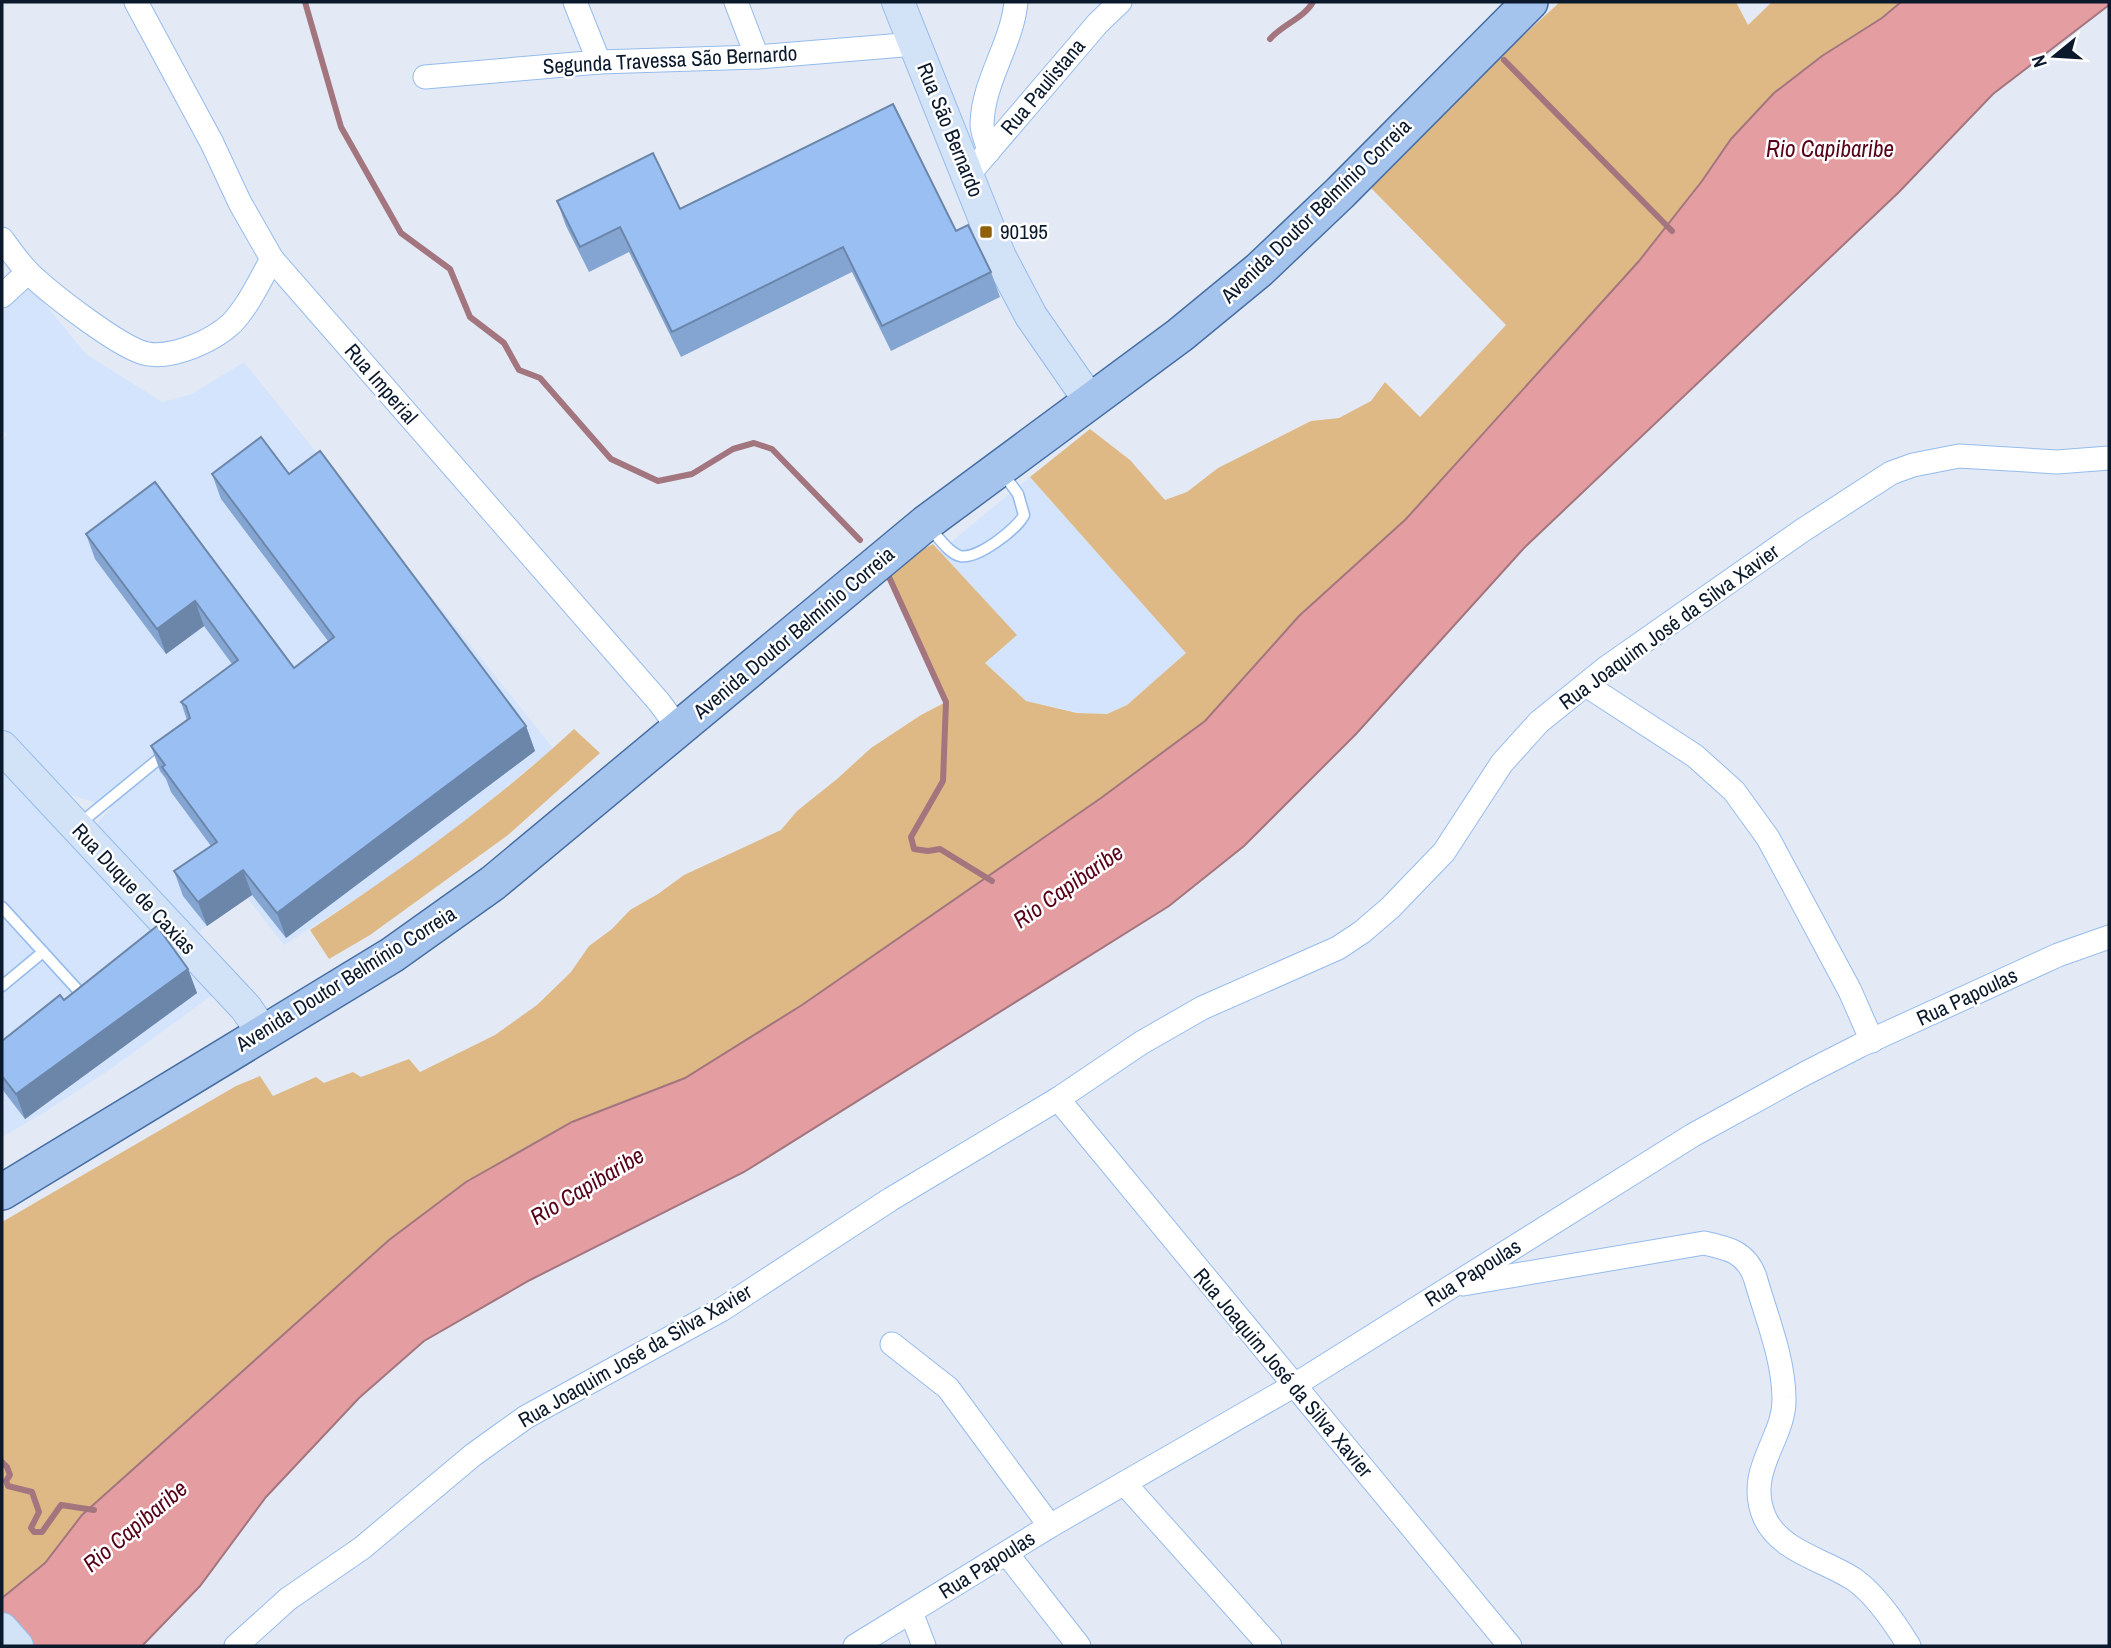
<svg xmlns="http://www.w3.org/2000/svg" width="2111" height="1648" viewBox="0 0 2111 1648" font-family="'Archivo Narrow',sans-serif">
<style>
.built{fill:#d3e4fc}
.green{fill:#deb986}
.water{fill:#e49ea2;stroke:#a3767f;stroke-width:2}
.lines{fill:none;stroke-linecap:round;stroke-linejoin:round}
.stream{stroke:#a3767f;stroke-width:6}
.lane-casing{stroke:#95bbed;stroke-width:13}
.street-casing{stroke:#95bbed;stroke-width:25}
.secondary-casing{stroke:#95bbed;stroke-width:34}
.primary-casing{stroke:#476fa3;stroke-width:38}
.lane{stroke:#fff;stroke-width:10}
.street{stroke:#fff;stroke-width:23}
.secondary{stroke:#d2e2f7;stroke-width:32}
.primary{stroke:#a4c4ee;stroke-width:35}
.wall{fill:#84a5d1}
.shaded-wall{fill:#6c86aa}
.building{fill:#9ac0f3;stroke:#6c86aa;stroke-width:2}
.poi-dot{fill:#8f6109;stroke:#fff;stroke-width:2.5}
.labels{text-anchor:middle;stroke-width:5;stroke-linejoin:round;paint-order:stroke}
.street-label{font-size:21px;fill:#0b192c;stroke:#fff}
.poi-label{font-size:21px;fill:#0b192c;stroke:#fff;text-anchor:start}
.water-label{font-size:23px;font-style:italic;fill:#570218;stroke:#fff}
</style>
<rect width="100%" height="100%" fill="#e3eaf5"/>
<g class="built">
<polygon points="31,287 86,354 162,402 190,395 244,362 553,748 445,838 394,874 284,945 245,895 200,931 196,931 99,831 98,822 111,808 60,791 2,727 2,439 7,435 2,429 2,312"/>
<polygon points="1030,477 1187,653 1127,705 1107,714 1081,713 1026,701 985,663 1016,635 940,551"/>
<polygon points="2,755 215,993 115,1066 45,1112 2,1137"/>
</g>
<g class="green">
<polygon points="1560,2 1736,2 1748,25 1772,2 1901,2 1882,18 1822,56 1774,93 1731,139 1702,181 1639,261 1406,519 1299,616 1205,721 1101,798 802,1005 685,1078 572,1122 466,1182 389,1240 209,1400 82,1515 45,1563 2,1598 2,1222 236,1086 260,1076 273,1096 316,1077 324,1083 353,1072 361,1077 409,1059 420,1072 495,1035 537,1005 571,972 589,946 612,929 630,910 658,894 684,875 781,830 797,811 837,779 871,748 921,715 946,702 889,577 910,556 933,544 1017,635 985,663 1026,701 1077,713 1107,714 1127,705 1186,653 1030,477 1090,429 1130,460 1165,500 1187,492 1218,468 1311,421 1339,418 1371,401 1385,382 1420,417 1506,325 1369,186 1505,52"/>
<path d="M574,729L600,753L508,835L370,935L329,959L310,930C403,868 492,805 574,729Z"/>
</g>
<polygon class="water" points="1901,2 2109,2 2109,5 1993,94 1899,192 1524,548 1356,734 1244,846 1169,906 744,1172 530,1280 424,1341 359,1398 266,1497 200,1586 142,1646 2,1646 2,1598 45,1563 82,1515 389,1240 466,1182 572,1122 685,1078 802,1005 1101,798 1205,721 1299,616 1406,519 1639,261 1702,181 1731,139 1774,93 1822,56 1882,18"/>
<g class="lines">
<g class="stream">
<polyline points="305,2 341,127 401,233 450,269 470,317 504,343 519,370 540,378 611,459 658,481 692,474 733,449 754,443 772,449 860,540"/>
<path d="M1270,39C1282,25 1304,18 1313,2"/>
<polyline points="1504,60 1672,231"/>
<polyline points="889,577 946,702 943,781 911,837 914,849 928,851 940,849 992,881"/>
<polyline points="2,1462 7,1467 10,1475 6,1481 8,1486 32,1492 39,1512 31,1528 34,1532 42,1532 61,1505 94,1510"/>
</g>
<defs>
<g id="lane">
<path d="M928,526C937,535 948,553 960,556C977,560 1017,529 1024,515L1018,494L1002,472"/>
<polyline points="78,825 166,753"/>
<polyline points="2,907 85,998"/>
<polyline points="2,986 43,952"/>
</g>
<g id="street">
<polyline points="136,2 212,143 240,203 272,259 659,702 679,729"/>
<polyline points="575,2 599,62"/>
<polyline points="736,2 757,57"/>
<polyline points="425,77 599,62 757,57 915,44"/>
<path d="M989,151C987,142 982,133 982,124C983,81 1012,44 1016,2"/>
<polyline points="969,174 1098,23 1120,2"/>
<path d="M2,239C10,250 19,263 29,273C50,293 122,350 148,354C174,358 213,341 232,323C249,305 260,280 272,259"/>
<polyline points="2,296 28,272"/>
<polyline points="1586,685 1695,756 1734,791 1768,838 1850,991 1872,1041"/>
<polyline points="1058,1099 1510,1646"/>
<path d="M1463,1284L1704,1243C1728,1248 1746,1252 1755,1277C1766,1316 1783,1356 1784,1397C1786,1438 1745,1469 1764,1516C1779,1552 1826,1560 1855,1580C1877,1596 1895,1623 1909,1646"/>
<polyline points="892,1344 948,1388 1050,1526"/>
<polyline points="1125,1484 1270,1646"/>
<polyline points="1007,1554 1079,1646"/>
<polyline points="911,1612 924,1646"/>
<polyline points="236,1646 288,1599 362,1548 473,1455 526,1417 721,1310 891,1199 1058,1099 1141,1043 1202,1008 1338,948 1362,932 1390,908 1444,852 1502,763 1539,722 1606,668 1803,530 1891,473 1913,465 1959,456 2057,462 2109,458"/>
<polyline points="855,1646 1050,1526 1293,1386 1693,1135 1806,1073 1859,1046 2058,955 2109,937"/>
</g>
<g id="secondary">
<polyline points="898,2 1000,257 1031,316 1090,401"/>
<polyline points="2,747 246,1008 263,1033"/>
<polyline points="2,1629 17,1646"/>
</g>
<polyline id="primary" points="2,1192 392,955 493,883 926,523 1180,335 1259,270 1340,193 1530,2"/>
</defs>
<use href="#lane" class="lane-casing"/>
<use href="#street" class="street-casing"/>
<use href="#secondary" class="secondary-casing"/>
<use href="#primary" class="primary-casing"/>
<use href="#lane" class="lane"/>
<use href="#street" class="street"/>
<use href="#secondary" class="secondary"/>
<use href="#primary" class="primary"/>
</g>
<g class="wall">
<polygon points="557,201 680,209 956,231 991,272 1000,297 891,351 852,272 681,357 629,252 589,272 566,226"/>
<polygon points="212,474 289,474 526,726 535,751 286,938 252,895 207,926 183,896 174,871 211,846 171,792 166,779 160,771 151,746 187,720 181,702 232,664 204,626 166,654 95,559 86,534 155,482 294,668 328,641 221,499"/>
<polygon points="188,969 197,993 25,1119 2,1089 2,1041 64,1000"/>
</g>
<g class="shaded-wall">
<polygon points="195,601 204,626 166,654 157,629"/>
<polygon points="526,726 535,751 286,938 277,913"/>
<polygon points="243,870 252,895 207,926 198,902"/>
<polygon points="188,969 197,993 25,1119 16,1094"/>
</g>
<g class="building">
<polygon points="893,104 956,231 968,225 991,272 882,326 843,247 672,332 620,227 580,247 557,201 653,153 680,209"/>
<polygon points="261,437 289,474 320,451 526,726 277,913 243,870 198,902 174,871 217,842 162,767 165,765 151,746 190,718 186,706 181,702 238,660 195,601 157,629 86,534 155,482 294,668 334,637 212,474"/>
<polygon points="157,926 188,969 16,1094 2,1076 2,1041 60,995 64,1000"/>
</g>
<rect class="poi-dot" x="979" y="225" width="14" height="14" rx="3.5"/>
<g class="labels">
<g class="street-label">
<text transform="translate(670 60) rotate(-3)" y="7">Segunda Travessa São Bernardo</text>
<text transform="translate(1043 87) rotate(-50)" y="7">Rua Paulistana</text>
<text transform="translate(950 130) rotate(68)" y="7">Rua São Bernardo</text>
<text transform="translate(1316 211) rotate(-44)" y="7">Avenida Doutor Belmínio Correia</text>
<text transform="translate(381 384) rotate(49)" y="7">Rua Imperial</text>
<text transform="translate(1669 627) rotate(-36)" y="7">Rua Joaquim José da Silva Xavier</text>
<text transform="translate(794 633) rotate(-40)" y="7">Avenida Doutor Belmínio Correia</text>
<text transform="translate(134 889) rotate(47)" y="7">Rua Duque de Caxias</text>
<text transform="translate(346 979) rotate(-32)" y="7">Avenida Doutor Belmínio Correia</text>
<text transform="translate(1967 997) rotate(-25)" y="7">Rua Papoulas</text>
<text transform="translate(1473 1273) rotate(-32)" y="7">Rua Papoulas</text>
<text transform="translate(635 1356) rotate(-30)" y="7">Rua Joaquim José da Silva Xavier</text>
<text transform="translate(1283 1373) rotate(50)" y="7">Rua Joaquim José da Silva Xavier</text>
<text transform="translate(987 1565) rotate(-32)" y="7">Rua Papoulas</text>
</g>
<g class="poi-label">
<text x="1000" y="239">90195</text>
</g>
<g class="water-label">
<text x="1830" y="157">Rio Capibaribe</text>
<text transform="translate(1068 886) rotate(-35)" y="8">Rio Capibaribe</text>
<text transform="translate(587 1186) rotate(-31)" y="8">Rio Capibaribe</text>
<text transform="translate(135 1526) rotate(-40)" y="8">Rio Capibaribe</text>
</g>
</g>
<rect width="2111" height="1648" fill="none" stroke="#0b192c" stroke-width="7"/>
<g transform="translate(2055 56) rotate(252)" stroke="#ffffff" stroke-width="5" paint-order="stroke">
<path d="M0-5L12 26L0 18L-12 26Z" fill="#0b192c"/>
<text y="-10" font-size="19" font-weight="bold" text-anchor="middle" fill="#0b192c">N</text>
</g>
</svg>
